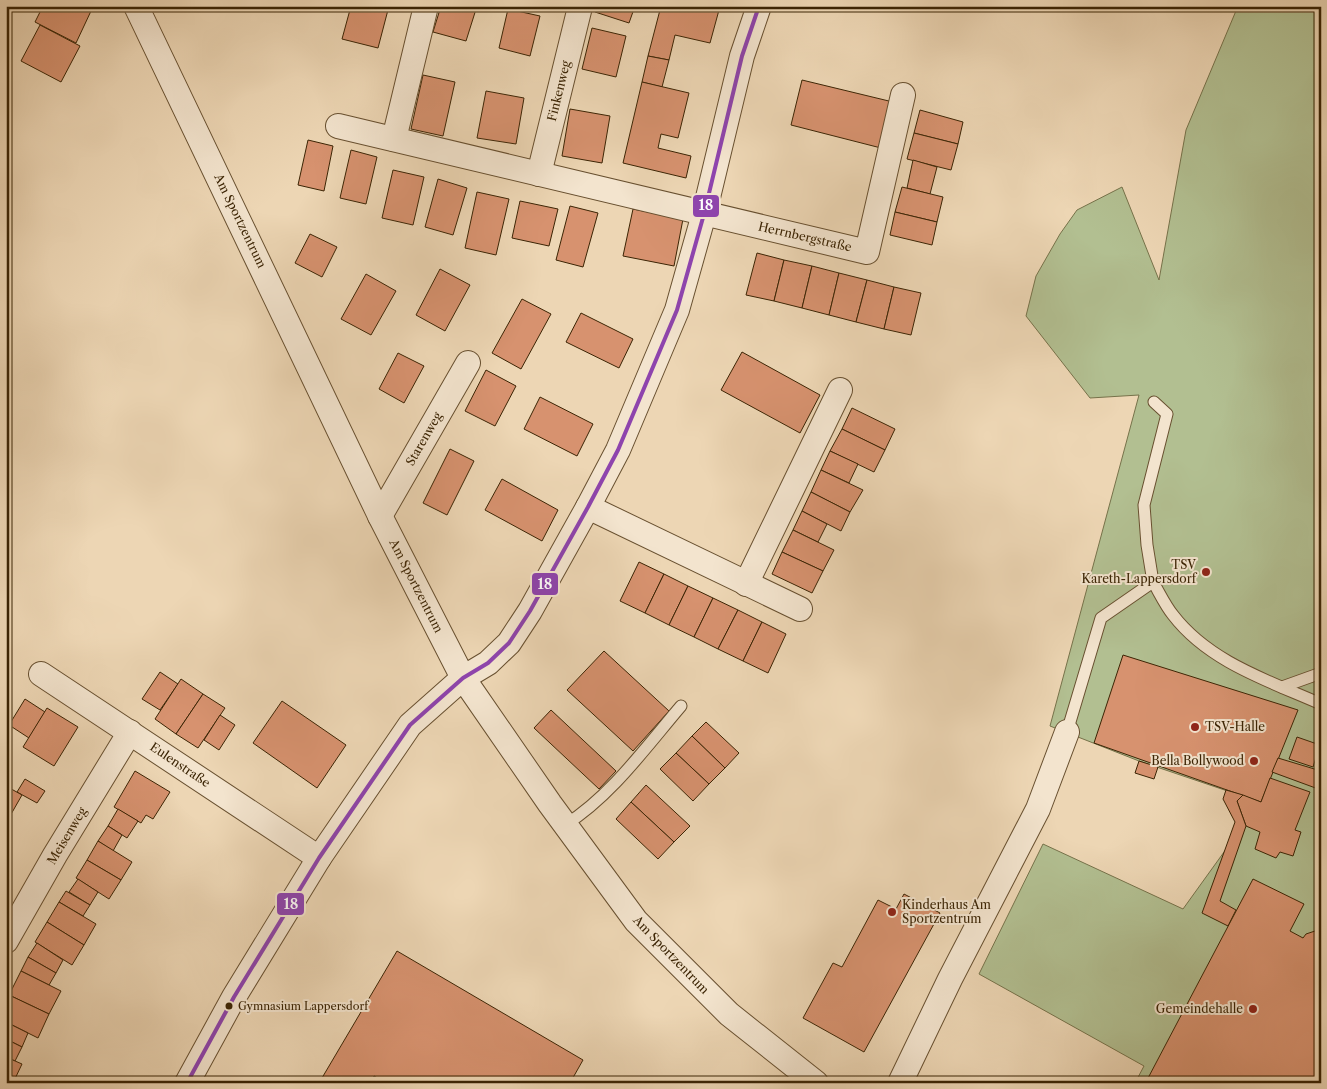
<svg xmlns="http://www.w3.org/2000/svg" width="1327" height="1089" viewBox="0 0 1327 1089" font-family="'Libre Caslon Text',serif">
<style>
.green{fill:#b2bf91;stroke:#76724a}
.building{fill:#d7926f;stroke:#3b2404}
.lines{fill:none;stroke-linecap:round;stroke-linejoin:round}
.lane-casing{stroke:#685030;stroke-width:13}
.street-casing{stroke:#685030;stroke-width:26}
.lane{stroke:#f3e4ce;stroke-width:11}
.street{stroke:#f3e4ce;stroke-width:24}
.bus-1-casing{stroke:#f3e4ce;stroke-width:8}
.bus-1{stroke:#8e44ad;stroke-width:4}
.poi-dot{fill:#8f2418;stroke:#f3e4ce;stroke-width:2}
.bus-dot{fill:#3b2404;stroke:#f3e4ce;stroke-width:2}
.labels{text-anchor:middle;stroke-width:4;stroke-linejoin:round;paint-order:stroke}
.bus-label{font-size:11px;fill:#3b2404;stroke:#f3e4ce;text-anchor:start}
.street-label{font-size:12px;fill:#3b2404;stroke:#f3e4ce}
.poi-label{font-size:12px;fill:#3b2404;stroke:#f3e4ce;text-anchor:end}
.line-badge{stroke:#f3e4ce;stroke-width:2}
.badge-label{font-size:14px;text-anchor:middle;font-weight:bold;fill:#fff}
</style>
<rect width="100%" height="100%" fill="#edd6b4"/>
<filter id="stains"><feTurbulence type="fractalNoise" baseFrequency=".004" numOctaves="4"/><feColorMatrix values="0 0 0 0 .2 0 0 0 0 .09 0 0 0 0 .02 0 0 0 .5 -.17"/></filter>
<radialGradient id="worn" r=".72"><stop offset=".6" stop-color="#630" stop-opacity="0"/><stop offset="1" stop-color="#630" stop-opacity=".3"/></radialGradient>
<polygon class="green" points="1238,6 1321,6 1321,1083 1135,1083 1144,1066 979,974 1043,844 1183,909 1260,802 1139,761 1050,726 1139,395 1090,398 1026,316 1036,276 1060,234 1077,210 1122,187 1159,280 1186,130"/>
<g class="building">
<polygon points="43,6 82,6 91,11 76,43 35,22"/>
<polygon points="351,6 389,6 378,48 342,39"/>
<polygon points="441,6 477,6 466,41 433,32"/>
<polygon points="597,6 635,6 629,23 595,12"/>
<polygon points="661,6 703,6 719,10 710,43 675,35 669,60 648,56"/>
<polygon points="508,9 540,16 530,56 499,48"/>
<polygon points="40,25 80,46 61,82 21,61"/>
<polygon points="592,28 626,36 616,77 582,69"/>
<polygon points="648,56 669,60 662,87 642,82"/>
<polygon points="423,75 455,82 443,136 411,129"/>
<polygon points="802,80 893,102 881,148 791,125"/>
<polygon points="642,82 689,93 678,138 661,134 658,148 691,156 686,178 623,163"/>
<polygon points="486,91 524,98 516,144 477,138"/>
<polygon points="570,109 610,116 602,163 562,156"/>
<polygon points="920,110 963,122 958,144 914,133"/>
<polygon points="914,133 958,144 951,170 907,159"/>
<polygon points="308,140 333,146 324,191 298,185"/>
<polygon points="351,150 377,157 366,204 340,198"/>
<polygon points="913,160 937,167 930,194 907,188"/>
<polygon points="393,170 424,177 413,225 382,218"/>
<polygon points="438,179 467,188 453,235 425,227"/>
<polygon points="902,187 943,197 937,222 895,212"/>
<polygon points="477,192 509,199 496,255 465,248"/>
<polygon points="520,201 558,209 549,246 512,238"/>
<polygon points="570,206 598,213 583,267 556,260"/>
<polygon points="633,209 683,219 674,266 623,256"/>
<polygon points="895,212 937,222 932,245 890,235"/>
<polygon points="310,234 337,247 322,277 295,263"/>
<polygon points="757,253 784,260 774,301 746,295"/>
<polygon points="784,260 812,266 802,308 774,301"/>
<polygon points="812,266 839,273 829,315 802,308"/>
<polygon points="440,269 470,285 445,331 416,315"/>
<polygon points="839,273 867,280 856,322 829,315"/>
<polygon points="366,274 396,291 371,335 341,319"/>
<polygon points="867,280 894,287 884,329 856,322"/>
<polygon points="894,287 921,293 911,335 884,329"/>
<polygon points="522,299 551,314 521,369 492,353"/>
<polygon points="581,313 633,339 619,368 566,342"/>
<polygon points="742,352 820,395 800,433 721,390"/>
<polygon points="398,353 424,366 404,403 379,389"/>
<polygon points="486,370 516,386 495,426 465,411"/>
<polygon points="540,397 593,424 577,456 524,429"/>
<polygon points="852,408 895,429 885,450 842,429"/>
<polygon points="842,429 885,450 874,472 830,451"/>
<polygon points="450,449 474,461 447,515 423,503"/>
<polygon points="830,451 858,464 849,483 821,470"/>
<polygon points="821,470 863,490 850,512 811,492"/>
<polygon points="502,479 558,510 542,541 485,510"/>
<polygon points="811,492 850,512 841,531 802,511"/>
<polygon points="802,511 827,524 818,542 793,530"/>
<polygon points="793,530 834,550 823,571 782,552"/>
<polygon points="782,552 823,571 812,593 772,574"/>
<polygon points="639,562 664,574 645,613 620,601"/>
<polygon points="664,574 688,586 669,625 645,613"/>
<polygon points="688,586 713,598 694,637 669,625"/>
<polygon points="713,598 738,610 718,649 694,637"/>
<polygon points="738,610 762,622 743,661 718,649"/>
<polygon points="762,622 786,634 768,673 743,661"/>
<polygon points="604,651 669,711 633,751 567,690"/>
<polygon points="1123,655 1298,710 1261,802 1094,743"/>
<polygon points="160,672 178,684 160,710 142,699"/>
<polygon points="181,679 203,694 176,734 155,719"/>
<polygon points="203,694 225,708 198,748 176,734"/>
<polygon points="25,699 45,712 29,738 9,725"/>
<polygon points="282,701 346,745 317,788 253,743"/>
<polygon points="47,708 78,727 54,766 23,747"/>
<polygon points="551,710 616,771 599,789 534,728"/>
<polygon points="220,715 235,725 219,750 204,740"/>
<polygon points="706,722 739,753 725,768 692,736"/>
<polygon points="692,736 725,768 709,784 676,753"/>
<polygon points="1297,737 1320,745 1313,767 1289,759"/>
<polygon points="676,753 709,784 693,801 660,769"/>
<polygon points="1278,758 1321,771 1321,790 1272,772"/>
<polygon points="1139,761 1158,767 1154,779 1135,773"/>
<polygon points="135,771 170,792 153,819 146,815 141,823 114,807"/>
<polygon points="1270,778 1310,792 1295,830 1301,832 1293,856 1280,852 1276,858 1255,849 1260,832 1246,826 1237,801 1243,795 1261,802"/>
<polygon points="25,779 45,791 37,803 17,792"/>
<polygon points="646,785 690,826 674,842 631,802"/>
<polygon points="6,786 22,795 6,823"/>
<polygon points="1226,790 1243,795 1237,801 1246,826 1220,901 1236,910 1228,926 1202,913 1235,822 1223,799"/>
<polygon points="631,802 674,842 658,859 616,819"/>
<polygon points="118,809 138,821 127,838 108,826"/>
<polygon points="108,826 122,835 113,851 98,841"/>
<polygon points="98,841 132,862 121,880 87,860"/>
<polygon points="87,860 121,880 109,899 76,878"/>
<polygon points="78,879 98,892 90,905 69,892"/>
<polygon points="1253,879 1304,904 1290,931 1303,938 1306,934 1321,929 1321,1083 1152,1083 1147,1080"/>
<polygon points="66,891 90,905 83,916 59,902"/>
<polygon points="904,894 940,913 864,1052 803,1018 833,963 842,967 878,900 896,909"/>
<polygon points="59,902 96,924 84,945 47,922"/>
<polygon points="47,922 84,945 72,965 35,942"/>
<polygon points="37,943 63,960 56,973 28,957"/>
<polygon points="397,951 583,1060 570,1083 386,1083 374,1076 371,1083 319,1083"/>
<polygon points="28,957 56,973 49,985 21,971"/>
<polygon points="21,971 61,991 49,1014 9,995"/>
<polygon points="9,995 49,1014 38,1038 6,1022 6,1001"/>
<polygon points="6,1022 28,1033 22,1047 6,1039"/>
<polygon points="6,1039 22,1047 15,1061 6,1057"/>
<polygon points="6,1057 22,1064 13,1083 6,1083"/>
</g>
<g class="lines">
<defs>
<g id="lane">
<path d="M1153,582C1159,592 1165,605 1173,615C1209,662 1269,681 1321,704"/>
<polyline points="1282,687 1321,673"/>
<polyline points="1067,732 1101,618 1153,582 1147,545 1144,505 1167,414 1154,402"/>
<path d="M565,825C611,796 646,747 681,706"/>
</g>
<g id="street">
<polyline points="136,6 380,516 463,678 550,804 636,921 729,1014 816,1083"/>
<polyline points="338,126 867,252 903,95"/>
<polyline points="394,139 426,6"/>
<polyline points="539,174 580,7"/>
<polyline points="588,507 800,609"/>
<polyline points="380,516 468,363"/>
<polyline points="746,584 840,390"/>
<polyline points="41,674 319,858"/>
<polyline points="6,941 55,855 130,732"/>
<polyline points="187,1083 234,997 319,858 410,725 463,678 488,663 509,643 530,611 588,507 618,450 677,310 704,214 742,56 759,6"/>
<polyline points="900,1083 950,979 1038,809 1067,732"/>
</g>
</defs>
<use href="#lane" class="lane-casing"/>
<use href="#street" class="street-casing"/>
<use href="#lane" class="lane"/>
<use href="#street" class="street"/>
<defs>
<polyline id="bus-1" points="187,1083 234,997 319,858 410,725 463,678 488,663 509,643 530,611 588,507 618,450 677,310 704,214 742,56 759,6"/>
</defs>
<use href="#bus-1" class="bus-1-casing"/>
<use href="#bus-1" class="bus-1"/>
</g>
<g class="poi-dot">
<circle cx="1206" cy="572" r="5"/>
<circle cx="1195" cy="727" r="5"/>
<circle cx="1254" cy="761" r="5"/>
<circle cx="892" cy="912" r="5"/>
<circle cx="1253" cy="1009" r="5"/>
</g>
<circle class="bus-dot" cx="229" cy="1006" r="4.5"/>
<g class="labels">
<g class="bus-label">
<text x="238" y="1010">Gymnasium Lappersdorf</text>
</g>
<g class="street-label">
<text transform="translate(559 91) rotate(-76)" y="4">Finkenweg</text>
<text transform="translate(240 221) rotate(64)" y="4">Am Sportzentrum</text>
<text transform="translate(805 237) rotate(13)" y="4">Herrnbergstraße</text>
<text transform="translate(424 439) rotate(-60)" y="4">Starenweg</text>
<text transform="translate(416 586) rotate(63)" y="4">Am Sportzentrum</text>
<text transform="translate(180 765) rotate(34)" y="4">Eulenstraße</text>
<text transform="translate(67 836) rotate(-59)" y="4">Meisenweg</text>
<text transform="translate(671 955) rotate(46)" y="4">Am Sportzentrum</text>
</g>
<g class="poi-label">
<text x="1196" y="569">TSV<tspan x="1196" dy="14">Kareth-Lappersdorf</tspan></text>
<text x="1205" y="731" text-anchor="start">TSV-Halle</text>
<text x="1244" y="765">Bella Bollywood</text>
<text x="902" y="909" text-anchor="start">Kinderhaus Am<tspan x="902" dy="14">Sportzentrum</tspan></text>
<text x="1243" y="1013">Gemeindehalle</text>
</g>
</g>
<g class="line-badge">
<rect x="692" y="194" width="28" height="24" rx="5" fill="#8e44ad"/>
<rect x="531" y="572" width="28" height="24" rx="5" fill="#8e44ad"/>
<rect x="276" y="892" width="29" height="24" rx="5" fill="#8e44ad"/>
</g>
<g class="badge-label">
<text x="706" y="210">18</text>
<text x="545" y="589">18</text>
<text x="291" y="909">18</text>
</g>
<rect width="1327" height="1089" fill="none" stroke="#edd6b4" stroke-width="25"/>
<rect x="8" y="8" width="1312" height="1074" fill="none" stroke="#3b2404" stroke-width="2.5"/>
<rect x="12" y="12" width="1302" height="1064" fill="none" stroke="#3b2404"/>
<rect width="100%" height="100%" filter="url(#stains)"/>
<rect width="100%" height="100%" fill="url(#worn)"/>
</svg>
